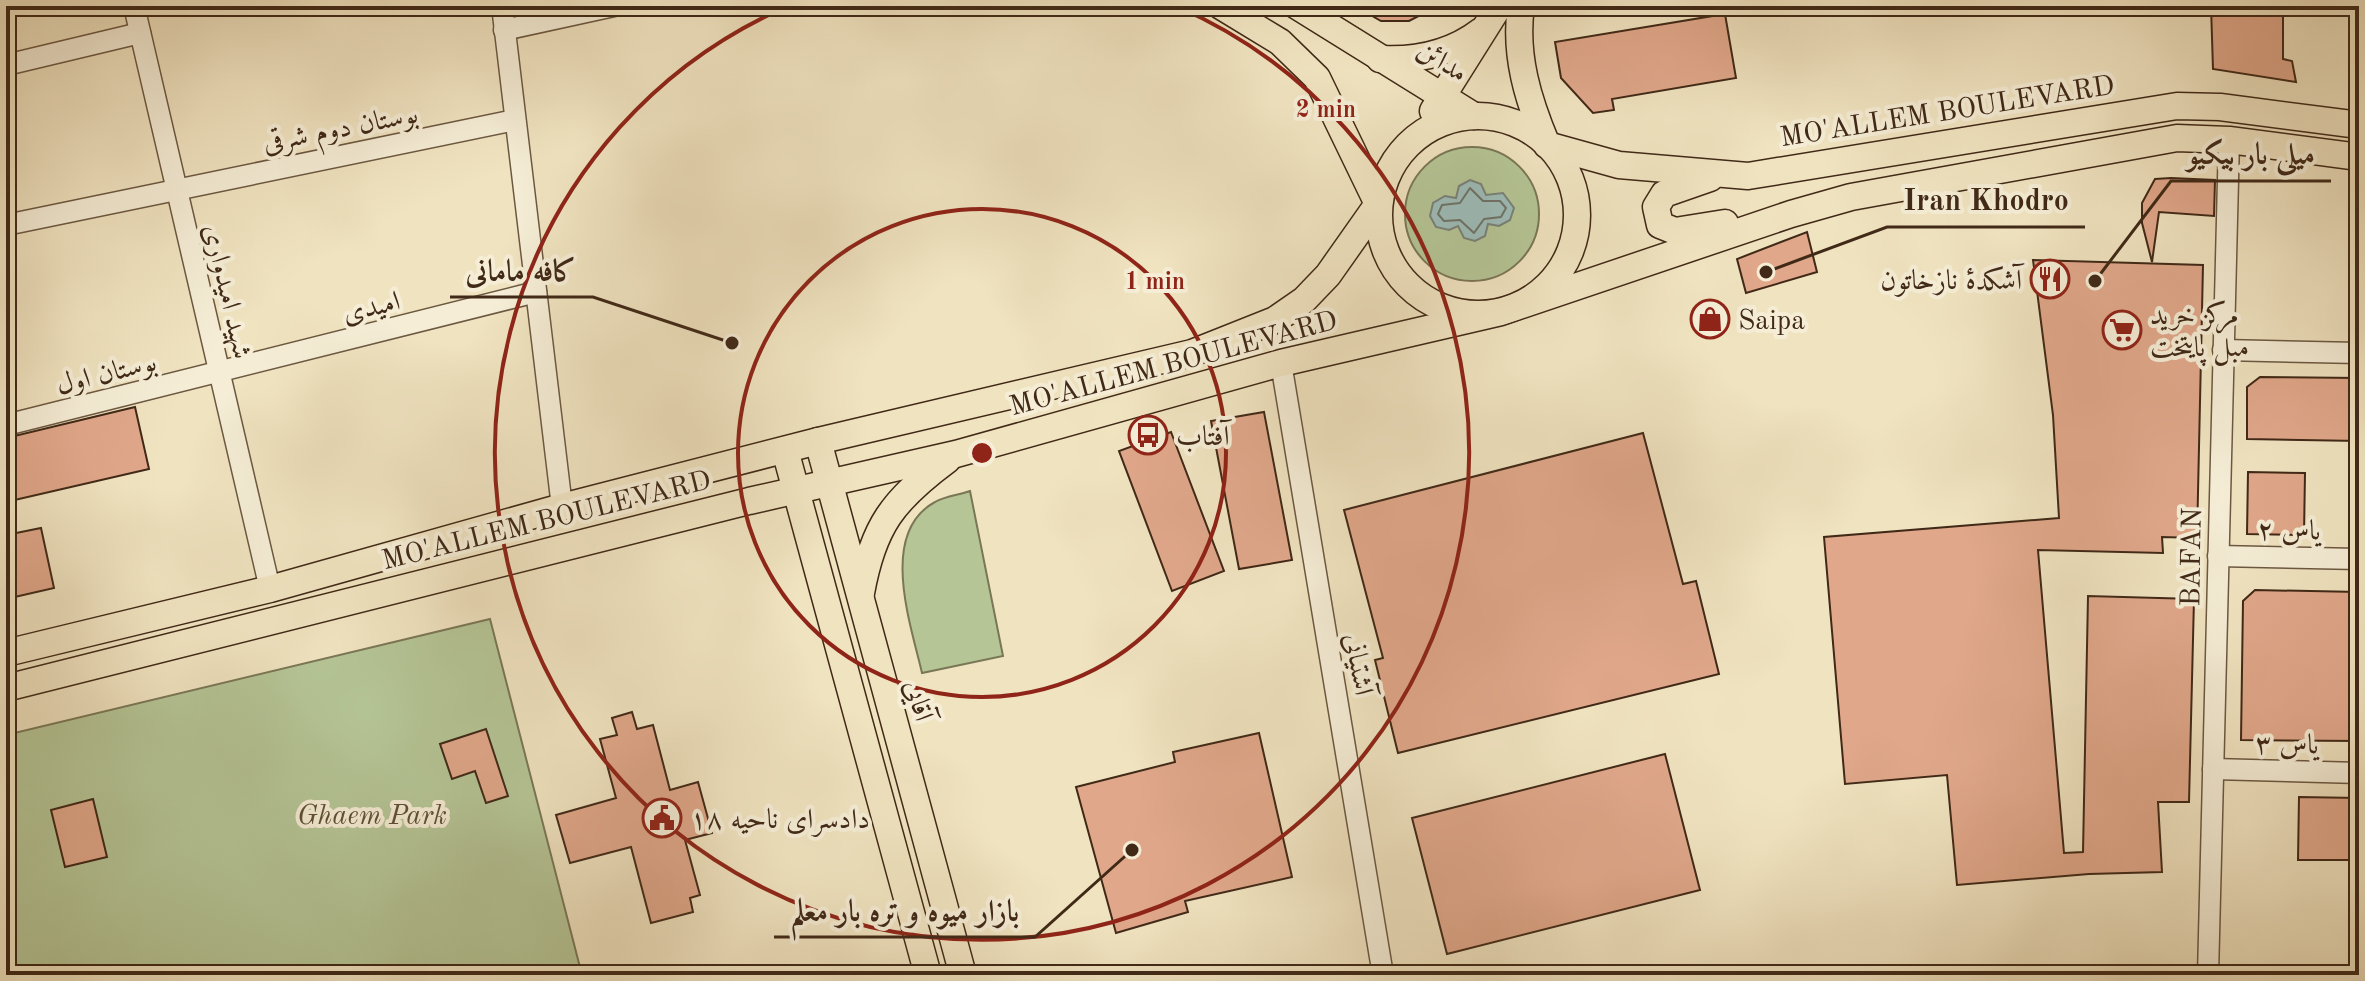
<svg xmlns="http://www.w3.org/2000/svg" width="2365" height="981" viewBox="0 0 2365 981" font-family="'Old Standard TT',Amiri,serif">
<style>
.green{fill:#b5c596;stroke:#7a7756;stroke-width:2}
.water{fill:#9dbdba;stroke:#788279;stroke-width:2}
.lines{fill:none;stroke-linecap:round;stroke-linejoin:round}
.shore{stroke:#6e7368;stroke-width:2}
.building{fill:#e0a78a;stroke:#402917;stroke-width:2}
.minor-casing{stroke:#6c5841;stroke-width:23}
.major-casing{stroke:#402917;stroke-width:29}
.minor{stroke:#f5edd6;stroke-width:20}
.major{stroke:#f0e3c0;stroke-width:26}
.ring{fill:none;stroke:#8f2418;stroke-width:4}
.labels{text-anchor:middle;stroke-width:8;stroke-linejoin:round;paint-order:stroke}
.street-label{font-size:28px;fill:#402917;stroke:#f5edd6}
.poi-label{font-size:28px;fill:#402917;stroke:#f5edd6;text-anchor:start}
.park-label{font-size:28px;font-style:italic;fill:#5d5037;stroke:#f5edd6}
.centre{fill:#8f2418;stroke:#f5edd6;stroke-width:4}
.ring-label{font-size:24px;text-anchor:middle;font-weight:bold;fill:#8f2418;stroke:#f5edd6;stroke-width:8;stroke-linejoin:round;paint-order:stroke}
.leader{fill:none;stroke:#402917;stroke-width:3}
.callout-dot{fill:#402917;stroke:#f5edd6;stroke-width:3}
.callout-label{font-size:30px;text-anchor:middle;font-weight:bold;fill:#402917;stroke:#f5edd6;stroke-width:8;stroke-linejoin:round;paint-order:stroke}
</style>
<rect width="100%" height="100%" fill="#f0e3c0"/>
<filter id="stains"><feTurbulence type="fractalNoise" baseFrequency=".0025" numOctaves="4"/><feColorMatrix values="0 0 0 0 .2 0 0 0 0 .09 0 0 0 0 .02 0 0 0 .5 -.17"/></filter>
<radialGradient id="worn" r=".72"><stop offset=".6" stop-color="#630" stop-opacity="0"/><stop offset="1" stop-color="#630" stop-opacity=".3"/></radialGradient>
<g class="green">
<circle cx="1472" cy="214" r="67"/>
<path d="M970,491L1003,656L922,673C911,625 878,533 935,502C945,496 959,495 970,491Z"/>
<polygon points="490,619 582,975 6,975 6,735"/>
</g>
<polygon class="water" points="1470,180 1481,184 1486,195 1503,193 1514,208 1510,220 1499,226 1488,224 1485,236 1475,241 1464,238 1458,226 1449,230 1436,227 1430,216 1433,203 1445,196 1456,198 1459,186"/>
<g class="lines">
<polygon class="shore" points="1470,188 1483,201 1500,201 1506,208 1501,217 1484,219 1474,233 1460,220 1444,221 1438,214 1442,205 1460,203"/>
</g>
<g class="building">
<polygon points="1355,6 1438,6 1409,21 1381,21"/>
<polygon points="2211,6 2283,6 2283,59 2292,61 2296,82 2213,69"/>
<polygon points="1725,14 1736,78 1612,99 1614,110 1593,113 1561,78 1555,42"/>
<polygon points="2171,178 2215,180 2214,216 2159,212 2152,262 2142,223 2142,203 2155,179"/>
<polygon points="1807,232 1817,272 1746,293 1737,259"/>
<polygon points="2033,260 2203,265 2197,538 2162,537 2163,553 2038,550 2064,853 2083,852 2088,596 2194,599 2189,802 2158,802 2162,872 2089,874 1957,885 1947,775 1845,784 1824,537 2059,518 2053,415"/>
<polygon points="2260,377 2359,378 2359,441 2247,439 2247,387"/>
<polygon points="135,407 149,469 6,502 6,438"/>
<polygon points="1264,412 1292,560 1239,569 1211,421"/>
<polygon points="1171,432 1224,571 1172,591 1119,451"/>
<polygon points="1643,433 1683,584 1696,581 1719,674 1398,753 1375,660 1383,658 1344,510"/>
<polygon points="2248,472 2305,473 2304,535 2247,534"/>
<polygon points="41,528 54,588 6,599 6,535"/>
<polygon points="2255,590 2359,592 2359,741 2241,740 2243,601"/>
<polygon points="632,712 637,729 653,725 670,790 698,782 712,833 685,840 700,895 690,898 693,912 651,923 631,847 570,863 556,815 616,798 600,739 617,735 612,718"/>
<polygon points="486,729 508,796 486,803 475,771 452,779 440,744"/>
<polygon points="1259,733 1292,877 1185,901 1188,912 1116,933 1076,787 1175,762 1173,752"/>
<polygon points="1665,754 1700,890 1447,954 1412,818"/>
<polygon points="2299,797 2359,798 2359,860 2298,860"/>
<polygon points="93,799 107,857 65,867 51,810"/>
</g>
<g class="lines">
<defs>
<g id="minor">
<polyline points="134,6 270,589"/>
<polyline points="502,6 562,507"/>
<polyline points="504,30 614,6"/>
<polyline points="6,65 140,33"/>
<polyline points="6,225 515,120"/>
<polyline points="2223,350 2359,353"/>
<polyline points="1281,363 1383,975"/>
<polyline points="6,425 536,292"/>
<polyline points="2218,556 2359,559"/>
<polyline points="2213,769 2359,773"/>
<polyline points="2208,975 2229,140"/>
</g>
<g id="major">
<polyline points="1297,6 1474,116"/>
<path d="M1521,6C1514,55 1528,100 1547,145L1619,165L1748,176L2177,106L2220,107L2359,125"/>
<path d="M1380,59C1417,61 1451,54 1481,31"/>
<polyline points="1433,111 1499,6"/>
<circle cx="1478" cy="215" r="99"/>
<polyline points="1710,178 1664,194 1656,207 1660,225 1675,231 1725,223"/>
<polyline points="818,441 963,975"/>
<polyline points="785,450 928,975"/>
<path d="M861,593C873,526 893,500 947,460"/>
<polyline points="6,653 270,589 562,507 818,441 1192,353 1275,320 1304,300 1328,275 1378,204 1317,78 1280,42 1221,6"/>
<polyline points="6,688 749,501 956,454 1281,363 1501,312 1791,214 1851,197 2177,138 2229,140 2359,157"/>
</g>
</defs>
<use href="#minor" class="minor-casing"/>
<use href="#major" class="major-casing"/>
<use href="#minor" class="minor"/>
<use href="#major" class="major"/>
</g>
<g class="ring">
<circle cx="982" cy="453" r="244"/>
<path d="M1176 6A487 487 0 1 1 788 6"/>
</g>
<defs>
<symbol id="restaurant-ring" viewBox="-11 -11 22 22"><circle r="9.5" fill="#f5edd6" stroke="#8f2418" stroke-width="1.5"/><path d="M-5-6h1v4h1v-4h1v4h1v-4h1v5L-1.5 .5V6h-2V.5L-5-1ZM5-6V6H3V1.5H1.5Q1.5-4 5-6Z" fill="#8f2418"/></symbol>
<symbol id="shop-ring" viewBox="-11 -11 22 22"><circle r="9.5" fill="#f5edd6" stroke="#8f2418" stroke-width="1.5"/><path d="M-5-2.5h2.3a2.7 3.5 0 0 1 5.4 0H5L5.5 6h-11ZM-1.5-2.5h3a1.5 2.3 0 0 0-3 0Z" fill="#8f2418"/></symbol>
<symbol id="supermarket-ring" viewBox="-11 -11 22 22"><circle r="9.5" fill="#f5edd6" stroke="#8f2418" stroke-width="1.5"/><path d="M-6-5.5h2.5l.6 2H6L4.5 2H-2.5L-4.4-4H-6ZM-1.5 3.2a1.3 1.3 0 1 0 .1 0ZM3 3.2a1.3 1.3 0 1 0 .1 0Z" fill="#8f2418"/></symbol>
<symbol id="bus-ring" viewBox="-11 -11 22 22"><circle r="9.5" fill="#f5edd6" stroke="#8f2418" stroke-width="1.5"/><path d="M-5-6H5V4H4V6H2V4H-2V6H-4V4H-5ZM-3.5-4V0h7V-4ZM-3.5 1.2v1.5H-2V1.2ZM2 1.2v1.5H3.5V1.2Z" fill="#8f2418"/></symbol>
<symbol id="civic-ring" viewBox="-11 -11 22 22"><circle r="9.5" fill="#f5edd6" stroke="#8f2418" stroke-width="1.5"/><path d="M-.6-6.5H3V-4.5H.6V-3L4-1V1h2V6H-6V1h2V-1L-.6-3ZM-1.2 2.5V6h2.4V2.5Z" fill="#8f2418"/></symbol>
</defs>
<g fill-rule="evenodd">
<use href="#restaurant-ring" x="2028" y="257" width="44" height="44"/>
<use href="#shop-ring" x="1688" y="297" width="44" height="44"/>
<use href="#supermarket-ring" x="2100" y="308" width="44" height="44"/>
<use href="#bus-ring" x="1126" y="413" width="44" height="44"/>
<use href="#civic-ring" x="640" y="796" width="44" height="44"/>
</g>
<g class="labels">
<g class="street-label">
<text transform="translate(1443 60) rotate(32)" y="10">مدائن</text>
<text transform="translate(1947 110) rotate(-9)" y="10">MO'ALLEM BOULEVARD</text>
<text transform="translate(340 127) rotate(-11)" y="10">بوستان دوم شرقی</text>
<text transform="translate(229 291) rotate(77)" y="10">شهيد امیدواری</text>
<text transform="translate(371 306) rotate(-14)" y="10">امیدی</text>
<text transform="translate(1173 362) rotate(-15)" y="10">MO'ALLEM BOULEVARD</text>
<text transform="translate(106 372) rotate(-14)" y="10">بوستان اول</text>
<text transform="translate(546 519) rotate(-14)" y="10">MO'ALLEM BOULEVARD</text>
<text transform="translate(2289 529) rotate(1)" y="10">یاس ۲</text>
<text transform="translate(2190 557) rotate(-89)" y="10">BAFAN</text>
<text transform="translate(1360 664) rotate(80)" y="10">آشتیانی</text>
<text transform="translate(920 700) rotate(74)" y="10">آقایی</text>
<text transform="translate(2287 743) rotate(1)" y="10">یاس ۳</text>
</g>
<g class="poi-label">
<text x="2022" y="289" text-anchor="end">آشکدهٔ نازخاتون</text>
<text x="2150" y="324">مرکز خرید<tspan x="2150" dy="32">مبل پایتخت</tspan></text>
<text x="1738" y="329">Saipa</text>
<text x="1176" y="445">آفتاب</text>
<text x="690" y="828">دادسرای ناحیه ۱۸</text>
</g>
<g class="park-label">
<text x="372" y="824">Ghaem Park</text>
</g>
</g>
<circle cx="982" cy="453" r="12" class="centre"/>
<g class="ring-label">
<text x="1326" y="117">2 min</text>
<text x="1155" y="289">1 min</text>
</g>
<path class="leader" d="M2095 281L2171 181H2331M1766 272L1887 227H2085M732 343L593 297H450M1132 850L1035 937H774"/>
<g class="callout-dot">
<circle cx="2095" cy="281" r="8"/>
<circle cx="1766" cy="272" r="8"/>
<circle cx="732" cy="343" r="8"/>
<circle cx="1132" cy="850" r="8"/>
</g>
<g class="callout-label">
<text x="2251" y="164">میلی بار بیکیو</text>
<text x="1986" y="210">Iran Khodro</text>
<text x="521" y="281">کافه مامانی</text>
<text x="905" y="921">بازار میوه و تره بار معلم</text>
</g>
<rect width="2365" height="981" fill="none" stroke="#f0e3c0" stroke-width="32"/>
<rect x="8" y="8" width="2349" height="965" fill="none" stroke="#402917" stroke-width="4"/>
<rect x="16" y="16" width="2333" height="949" fill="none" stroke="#402917" stroke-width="2"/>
<rect width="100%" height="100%" filter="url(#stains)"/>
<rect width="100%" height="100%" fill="url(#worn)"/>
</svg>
